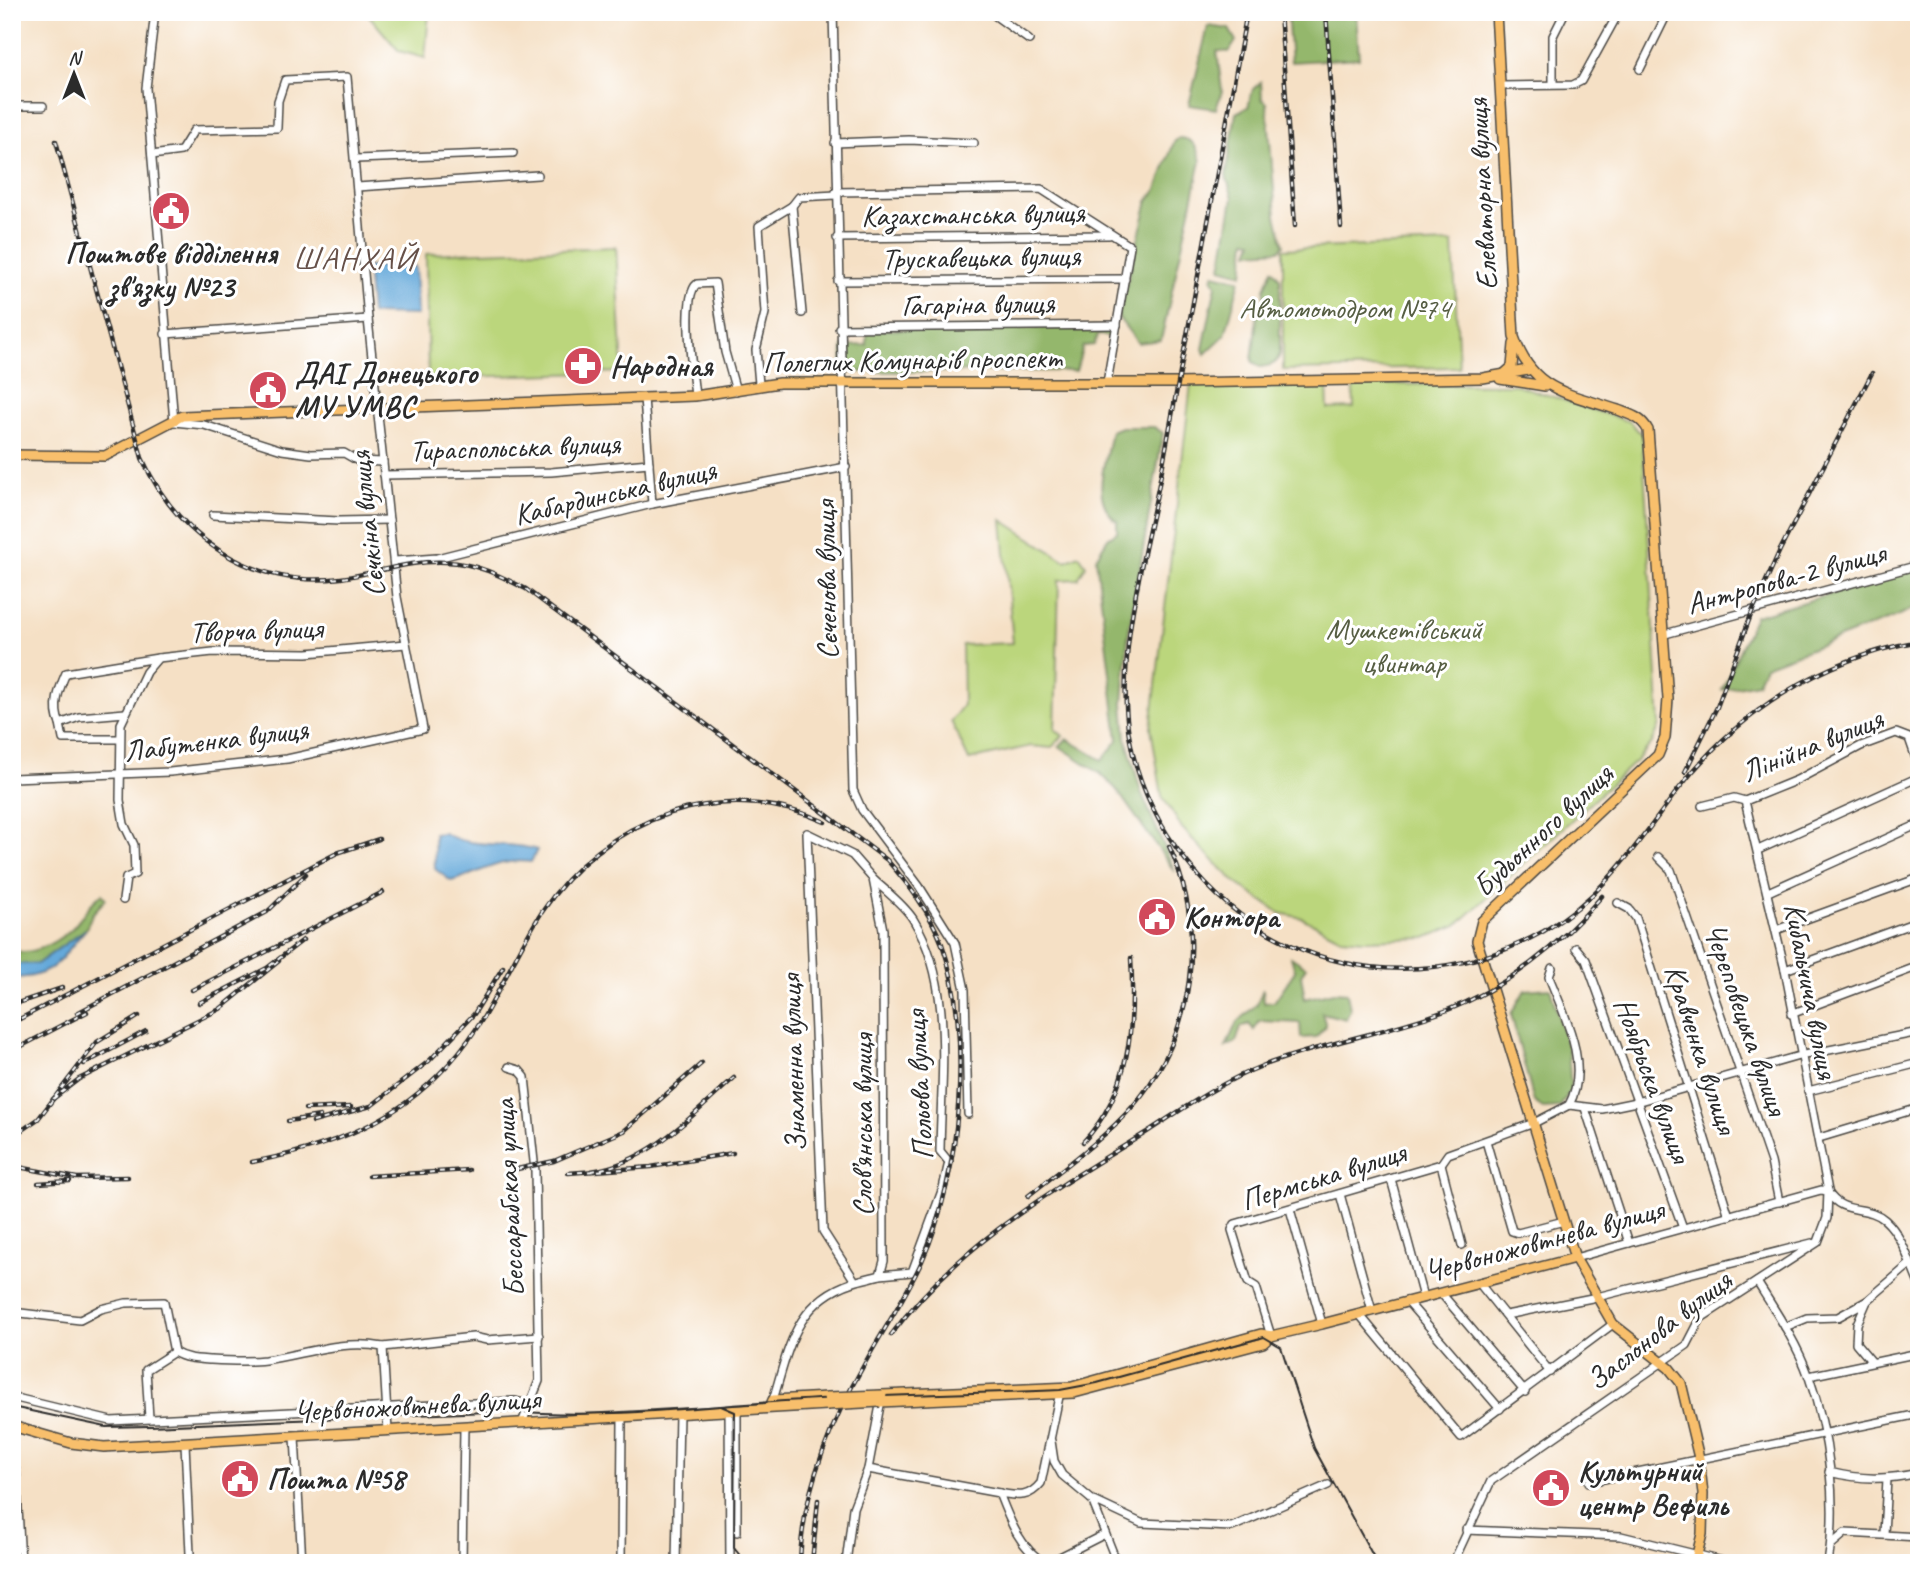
<svg xmlns="http://www.w3.org/2000/svg" width="1931" height="1575" viewBox="0 0 1931 1575" font-family="Caveat,sans-serif">
<style>
.green{fill:#bbd67c;stroke:#738054;stroke-width:2}
.forest{fill:#94b76c;stroke:#60714c;stroke-width:2}
.water{fill:#65a9da;stroke:#486a82;stroke-width:2}
.lines{fill:none;stroke-linecap:round;stroke-linejoin:round}
.minor-casing{stroke:#494642;stroke-width:10}
.major-casing{stroke:#494642;stroke-width:12}
.minor{stroke:#fff;stroke-width:7}
.major{stroke:#f8bf6c;stroke-width:9}
.tram{stroke:#2b2b2b;stroke-width:2}
.rail-casing{stroke:#2b2b2b;stroke-width:4.5}
.rail{stroke:#fff;stroke-width:2;stroke-dasharray:5;stroke-linecap:butt}
.major-bridge-casing{stroke:#494642;stroke-width:12;stroke-linecap:butt}
.major-bridge{stroke:#f8bf6c;stroke-width:9}
.labels{text-anchor:middle;stroke-width:6;stroke-linejoin:round;paint-order:stroke}
.street-label{font-size:30px;fill:#2b2b2b;stroke:#fff}
.poi-label{font-size:30px;font-weight:bold;fill:#2b2b2b;stroke:#fff;text-anchor:start}
.park-label{font-size:30px;fill:#565e43;stroke:#fff}
.neighbourhood-label{font-size:32px;letter-spacing:2px;fill:#665048;stroke:#fff}
</style>
<rect width="100%" height="100%" fill="#fff"/>
<filter id="ink" filterUnits="userSpaceOnUse"><feTurbulence type="fractalNoise" baseFrequency=".0143" numOctaves="2"/><feDisplacementMap in="SourceGraphic" scale="14" xChannelSelector="R" yChannelSelector="G"/><feConvolveMatrix kernelMatrix="1 2 1 2 8 2 1 2 1" color-interpolation-filters="sRGB"/></filter>
<filter id="wash" filterUnits="userSpaceOnUse"><feTurbulence type="fractalNoise" baseFrequency=".00686" numOctaves="4" result="noise"/><feDisplacementMap in="SourceGraphic" scale="28" xChannelSelector="R" yChannelSelector="G"/><feGaussianBlur stdDeviation="1.57" result="paint"/><feColorMatrix in="noise" values="0 0 0 0 0 0 0 0 0 0 0 0 0 0 0 0 0 1.4 0 .05"/><feComposite in="paint" operator="in"/></filter>
<g filter="url(#wash)">
<rect width="100%" height="100%" fill="#f5e0c5"/>
<g class="green">
<polygon points="366,12 429,12 425,58 399,51"/>
<polygon points="1453,243 1459,367 1283,370 1283,249"/>
<polygon points="616,247 623,372 428,378 426,254"/>
<polygon points="1191,384 1327,384 1328,409 1354,408 1353,384 1517,385 1630,422 1642,435 1660,725 1652,743 1637,760 1457,925 1425,938 1365,940 1341,938 1302,918 1280,913 1235,882 1201,848 1182,828 1162,796 1151,728"/>
<polygon points="1002,520 1066,561 1079,555 1086,565 1078,579 1059,580 1055,729 1063,736 1051,748 1031,746 969,760 951,721 963,705 962,645 1013,643"/>
</g>
<g class="forest">
<polygon points="1287,12 1356,12 1359,58 1291,62"/>
<polygon points="1208,26 1229,29 1236,41 1229,52 1217,51 1222,91 1216,109 1189,105"/>
<polygon points="1261,82 1262,99 1267,103 1276,216 1284,245 1279,250 1249,252 1253,241 1246,240 1243,274 1221,268 1233,198 1226,176 1236,113 1248,107 1253,89"/>
<path d="M1179,138C1194,138 1197,149 1201,161L1161,340L1138,343L1118,317L1148,201L1157,189L1174,142Z"/>
<path d="M1273,269L1280,278V353C1278,364 1271,366 1260,367L1252,361L1257,316L1263,313L1265,288Z"/>
<polygon points="1214,274 1240,280 1225,335 1205,354 1203,349 1216,285 1212,278"/>
<polygon points="1112,327 1111,338 1098,334 1094,345 1083,346 1076,371 842,372 843,346 867,345 867,330"/>
<path d="M1121,427H1154L1163,433L1128,636L1123,703L1126,738L1141,792L1175,872L1116,789L1101,774L1059,746L1067,739L1102,760L1118,740L1096,558L1108,538L1117,532V521C1089,499 1106,462 1111,431Z"/>
<polygon points="1919,569 1919,605 1900,615 1765,666 1757,683 1722,690 1755,616"/>
<path d="M102,894L106,899L92,914L86,929L37,964H12V950C30,957 55,943 69,931C81,922 84,907 102,894Z"/>
<polygon points="1291,957 1306,967 1301,975 1305,999 1333,992 1347,993 1350,1009 1346,1019 1322,1013 1326,1026 1316,1037 1301,1038 1300,1023 1260,1021 1254,1030 1249,1024 1241,1027 1236,1042 1226,1047 1236,1024 1257,1004 1263,989 1264,1003 1274,1002 1295,971"/>
<polygon points="1550,988 1568,1049 1571,1089 1560,1107 1543,1108 1534,1102 1511,1014 1525,990"/>
</g>
<g class="water">
<polygon points="415,266 417,315 371,314 367,267"/>
<path d="M444,833C472,850 507,840 537,850L531,862C496,858 483,873 451,881L435,869L434,834Z"/>
<path d="M86,929C59,959 56,978 12,978V964H37Z"/>
</g>
</g>
<g filter="url(#ink)">
<g class="lines">
<defs>
<g id="minor">
<polyline points="155,12 146,88 174,422 204,425 282,450 311,454 344,453 358,461 383,462"/>
<polyline points="833,12 853,790 862,810 919,886 955,943 965,990 968,1114"/>
<polyline points="990,12 1029,40"/>
<polyline points="1640,69 1668,12"/>
<polyline points="1553,84 1553,36 1565,12"/>
<polyline points="1501,86 1573,85 1581,81 1619,12"/>
<polyline points="12,106 43,106"/>
<polyline points="835,143 909,140 974,143"/>
<polyline points="356,159 513,153"/>
<polyline points="357,187 538,175"/>
<polyline points="836,192 1041,189 1130,246 1107,383"/>
<polyline points="792,206 802,313"/>
<polyline points="837,238 1109,235"/>
<polyline points="838,281 1125,279"/>
<polyline points="839,328 1117,325"/>
<polyline points="165,334 368,319"/>
<polyline points="759,384 756,350 765,313 759,226 792,206 799,197 836,195"/>
<path d="M695,396C693,375 681,296 697,284L715,283L725,352L736,391"/>
<polyline points="644,398 652,504"/>
<polyline points="384,475 551,472 649,463"/>
<polyline points="213,515 339,521 389,520"/>
<polyline points="395,561 437,558 652,504 846,467"/>
<polyline points="1665,634 1919,565"/>
<path d="M125,713L79,717L60,724C52,707 59,689 66,673L158,658"/>
<polyline points="60,724 63,739 120,739"/>
<polyline points="12,778 170,772 287,759 423,729 397,597 368,319 347,77 285,80 278,101 277,128 194,130 181,151 152,155"/>
<polyline points="1702,806 1734,798 1745,801 1797,780 1861,746 1896,733 1909,738 1919,767"/>
<polyline points="12,826 14,917"/>
<polyline points="1758,850 1919,777"/>
<polyline points="1658,857 1671,870 1771,1162 1779,1202"/>
<path d="M875,881C887,892 904,905 913,919C954,985 941,1076 940,1151L949,1162L943,1188L912,1272L880,1275"/>
<polyline points="1768,892 1919,824"/>
<polyline points="123,900 126,878 135,874 134,845 124,824 120,800 121,724 146,672 158,658 213,652 307,653 406,644"/>
<polyline points="1618,903 1629,909 1636,918 1729,1216"/>
<polyline points="1776,930 1919,878"/>
<polyline points="1576,948 1586,960 1683,1228"/>
<path d="M1552,968L1549,977C1564,1015 1591,1064 1569,1105"/>
<polyline points="1785,970 1919,921"/>
<polyline points="1791,1014 1919,966"/>
<polyline points="509,1067 519,1070 525,1077 535,1171 539,1381 522,1423"/>
<polyline points="1808,1091 1919,1063"/>
<polyline points="1585,1108 1629,1243"/>
<polyline points="1819,1138 1919,1108"/>
<polyline points="1486,1141 1512,1231 1518,1233 1564,1221"/>
<polyline points="1441,1164 1462,1245"/>
<polyline points="1391,1179 1423,1297"/>
<path d="M1828,1192C1842,1216 1867,1204 1885,1220C1902,1235 1910,1264 1919,1284"/>
<polyline points="1340,1194 1372,1311"/>
<polyline points="1290,1209 1322,1324"/>
<polyline points="1575,1258 1821,1190 1828,1191"/>
<path d="M1757,1282C1776,1312 1797,1343 1809,1377C1829,1434 1838,1503 1828,1563"/>
<polyline points="1479,1283 1550,1372"/>
<polyline points="1441,1293 1525,1392"/>
<polyline points="1407,1301 1500,1409"/>
<polyline points="1867,1301 1857,1324 1856,1343 1872,1362"/>
<polyline points="12,1312 80,1320 101,1309 126,1303 164,1302 174,1352"/>
<polyline points="1359,1314 1461,1437 1613,1324"/>
<polyline points="1506,1315 1597,1297 1812,1243"/>
<polyline points="1785,1327 1807,1318 1838,1317 1867,1301 1910,1264"/>
<polyline points="1271,1336 1256,1287 1248,1282 1232,1230 1235,1224 1441,1164 1448,1154 1534,1123 1569,1105 1602,1109 1636,1102 1799,1056 1919,1032"/>
<polyline points="383,1347 473,1337 487,1340 539,1336"/>
<polyline points="1809,1376 1919,1353"/>
<polyline points="12,1397 111,1421 514,1401 528,1404"/>
<path d="M773,1400C789,1348 795,1301 854,1282C862,1279 871,1278 880,1275L884,1261L883,930L873,879L852,855L807,833L823,1231L855,1281"/>
<polyline points="729,1410 730,1563"/>
<path d="M149,1418L146,1370L174,1352C185,1359 198,1359 211,1360C229,1361 247,1362 265,1360C306,1354 342,1339 383,1347L388,1431"/>
<polyline points="295,1437 302,1563"/>
<polyline points="1051,1441 1054,1461 1062,1475 1092,1500 1141,1523 1232,1527 1328,1485"/>
<polyline points="185,1443 190,1554"/>
<polyline points="868,1469 999,1493"/>
<polyline points="16,1471 21,1563"/>
<path d="M1829,1472C1861,1480 1886,1480 1919,1473"/>
<polyline points="1589,1482 1919,1414"/>
<polyline points="1092,1500 1117,1563"/>
<polyline points="1466,1530 1621,1536 1731,1563"/>
<polyline points="737,1532 737,1410"/>
<polyline points="1884,1534 1887,1479"/>
<polyline points="1914,1536 1916,1474"/>
<polyline points="1831,1545 1845,1533 1919,1537"/>
<polyline points="462,1563 464,1427"/>
<polyline points="621,1563 622,1417"/>
<polyline points="676,1563 679,1413"/>
<polyline points="846,1563 853,1508 868,1469 881,1400"/>
<path d="M1045,1563C1020,1549 1009,1519 999,1493C1018,1496 1028,1499 1041,1483L1060,1392"/>
<polyline points="1048,1563 1105,1534"/>
<polyline points="1453,1563 1491,1481 1687,1345 1701,1318 1818,1242 1827,1218 1828,1191 1785,970 1745,801"/>
</g>
<g id="major">
<path d="M1496,12L1514,337C1533,392 1568,393 1618,410C1631,415 1641,417 1648,430L1668,699L1665,738L1658,755L1482,921L1477,941L1575,1258L1613,1324L1669,1368L1681,1383L1699,1458L1703,1494L1702,1534L1695,1563"/>
<polyline points="1503,375 1512,367 1514,344"/>
<polyline points="1500,379 1545,386"/>
<polyline points="12,455 105,456 182,416 695,396 779,383 1177,383 1483,378 1528,370"/>
<polyline points="882,1395 1072,1387 1261,1334 1271,1336 1322,1324 1575,1258"/>
<polyline points="880,1402 1074,1393 1263,1343 1271,1336"/>
<polyline points="770,1407 773,1400 828,1397"/>
<polyline points="12,1426 71,1443 104,1447 827,1405"/>
</g>
</defs>
<use href="#minor" class="minor-casing"/>
<use href="#major" class="major-casing"/>
<use href="#minor" class="minor"/>
<use href="#major" class="major"/>
<g class="tram">
<polyline points="721,1406 735,1412 734,1548 746,1563"/>
<path d="M12,1407L106,1427L150,1426L511,1411C597,1419 685,1408 772,1402C868,1395 964,1394 1060,1390L1097,1383L1264,1337L1281,1347L1314,1448L1377,1563"/>
</g>
<defs>
<g id="rail">
<path d="M1247,12C1219,163 1191,314 1163,464C1147,549 1115,649 1129,735C1144,824 1208,906 1289,944C1370,982 1467,975 1544,931C1605,895 1636,845 1677,791C1736,713 1821,659 1919,641"/>
<polyline points="1280,12 1295,226"/>
<polyline points="1326,12 1341,227"/>
<path d="M56,141L142,458C177,537 252,589 341,578C377,573 410,560 446,562C476,563 501,576 526,589L887,860C909,885 930,912 942,944C973,1032 961,1176 922,1261C906,1296 884,1329 865,1363C831,1422 802,1493 800,1563"/>
<polyline points="1685,772 1717,707 1752,612 1780,550 1872,373"/>
<polyline points="192,990 383,892"/>
<polyline points="199,1003 267,968 303,940"/>
<polyline points="12,1005 62,988"/>
<polyline points="77,1013 267,912 306,874"/>
<polyline points="12,1023 337,853 379,839"/>
<polyline points="12,1051 87,1012"/>
<polyline points="84,1064 146,1031"/>
<polyline points="53,1099 79,1079 220,1009 279,961"/>
<polyline points="305,1109 351,1107"/>
<polyline points="288,1121 320,1116"/>
<polyline points="313,1122 371,1106 429,1061 474,1014 503,967"/>
<polyline points="12,1137 38,1119 97,1042 139,1016"/>
<path d="M1083,1142C1131,1092 1135,1022 1131,958"/>
<path d="M252,1162C321,1149 386,1127 437,1076C491,1024 504,970 542,912C604,818 720,775 825,822"/>
<polyline points="13,1166 77,1178 128,1177"/>
<polyline points="508,1171 554,1161 624,1131 702,1063"/>
<path d="M591,1171C651,1162 690,1117 734,1078"/>
<polyline points="568,1173 651,1167 733,1153"/>
<polyline points="369,1176 469,1170"/>
<polyline points="38,1183 70,1181"/>
<path d="M1028,1196C1063,1168 1103,1140 1133,1106C1195,1034 1208,931 1169,846"/>
<path d="M891,1335C957,1245 1053,1190 1147,1132C1184,1108 1221,1082 1262,1066C1322,1043 1385,1033 1445,1011C1506,988 1560,945 1602,896"/>
<polyline points="812,1563 818,1500"/>
</g>
</defs>
<use href="#rail" class="rail-casing"/>
<use href="#rail" class="rail"/>
<defs>
<g id="major-bridge">
<polyline points="828,1397 882,1395"/>
<polyline points="827,1405 880,1402"/>
</g>
</defs>
<use href="#major-bridge" class="major-bridge-casing"/>
<use href="#major-bridge" class="major-bridge"/>
</g>
</g>
<defs>
<symbol id="civic-disc" viewBox="-11 -11 22 22"><circle r="9.5" fill="#d1495b" stroke="#fff"/><path d="M-.6-6.5H3V-4.5H.6V-3L4-1V1h2V6H-6V1h2V-1L-.6-3ZM-1.2 2.5V6h2.4V2.5Z" fill="#fff"/></symbol>
<symbol id="pharmacy-disc" viewBox="-11 -11 22 22"><circle r="9.5" fill="#d1495b" stroke="#fff"/><path d="M-2-6h4v4h4v4h-4v4h-4v-4h-4v-4h4Z" fill="#fff"/></symbol>
</defs>
<g fill-rule="evenodd">
<use href="#civic-disc" x="149" y="189" width="44" height="44"/>
<use href="#pharmacy-disc" x="561" y="344" width="44" height="44"/>
<use href="#civic-disc" x="246" y="368" width="44" height="44"/>
<use href="#civic-disc" x="1135" y="895" width="44" height="44"/>
<use href="#civic-disc" x="218" y="1457" width="44" height="44"/>
<use href="#civic-disc" x="1529" y="1466" width="44" height="44"/>
</g>
<g class="labels">
<g class="street-label">
<text transform="translate(1482 194) rotate(-93)" y="10">Елеваторна вулиця</text>
<text transform="translate(973 214) rotate(-1)" y="10">Казахстанська вулиця</text>
<text transform="translate(981 257) rotate(-1)" y="10">Трускавецька вулиця</text>
<text transform="translate(978 304) rotate(-1)" y="10">Гагаріна вулиця</text>
<text transform="translate(912 360) rotate(-1)" y="10">Полеглих Комунарів проспект</text>
<text transform="translate(515 447) rotate(-2)" y="10">Тираспольська вулиця</text>
<text transform="translate(615 492) rotate(-13)" y="10">Кабардинська вулиця</text>
<text transform="translate(367 524) rotate(-96)" y="10">Сєчкіна вулиця</text>
<text transform="translate(1786 578) rotate(-15)" y="10">Антропова-2 вулиця</text>
<text transform="translate(826 580) rotate(-91)" y="10">Сєченова вулиця</text>
<text transform="translate(256 630) rotate(-2)" y="10">Творча вулиця</text>
<text transform="translate(216 740) rotate(-7)" y="10">Лабутенка вулиця</text>
<text transform="translate(1812 745) rotate(-22)" y="10">Лінійна вулиця</text>
<text transform="translate(1543 830) rotate(-43)" y="10">Будьонного вулиця</text>
<text transform="translate(1811 991) rotate(79)" y="10">Кибальчича вулиця</text>
<text transform="translate(1746 1019) rotate(71)" y="10">Череповецька вулиця</text>
<text transform="translate(1701 1049) rotate(72)" y="10">Кравченка вулиця</text>
<text transform="translate(793 1063) rotate(-92)" y="10">Знаменна вулиця</text>
<text transform="translate(1653 1080) rotate(70)" y="10">Ноябрьска вулиця</text>
<text transform="translate(919 1085) rotate(-93)" y="10">Польова вулиця</text>
<text transform="translate(862 1125) rotate(-90)" y="10">Слов’янська вулиця</text>
<text transform="translate(1323 1176) rotate(-17)" y="10">Пермська вулиця</text>
<text transform="translate(509 1198) rotate(-93)" y="10">Бессарабская улица</text>
<text transform="translate(1544 1240) rotate(-15)" y="10">Червоножовтнева вулиця</text>
<text transform="translate(1659 1330) rotate(-38)" y="10">Заслонова вулиця</text>
<text transform="translate(417 1405) rotate(-3)" y="10">Червоножовтнева вулиця</text>
</g>
<g class="poi-label">
<text x="171" y="263" text-anchor="middle">Поштове відділення<tspan x="171" dy="34">зв'язку №23</tspan></text>
<text x="610" y="376">Народная</text>
<text x="295" y="383">ДАІ Донецького<tspan x="295" dy="34">МУ УМВС</tspan></text>
<text x="1184" y="927">Контора</text>
<text x="1578" y="1481">Культурний<tspan x="1578" dy="34">центр Вефиль</tspan></text>
<text x="267" y="1489">Пошта №58</text>
</g>
<g class="park-label">
<text x="1345" y="318">Автомотодром №74</text>
<text x="1404" y="639">Мушкетівський<tspan x="1404" dy="34">цвинтар</tspan></text>
</g>
<g class="neighbourhood-label">
<text x="355" y="269">ШАНХАЙ</text>
</g>
</g>
<rect width="1931" height="1575" fill="none" stroke="#fff" stroke-width="42"/>
<g transform="translate(74 74)" stroke="#ffffff" stroke-width="5" paint-order="stroke">
<path d="M0-5L12 26L0 18L-12 26Z" fill="#2b2b2b"/>
<text y="-10" font-size="19" font-weight="bold" text-anchor="middle" fill="#2b2b2b">N</text>
</g>
</svg>
